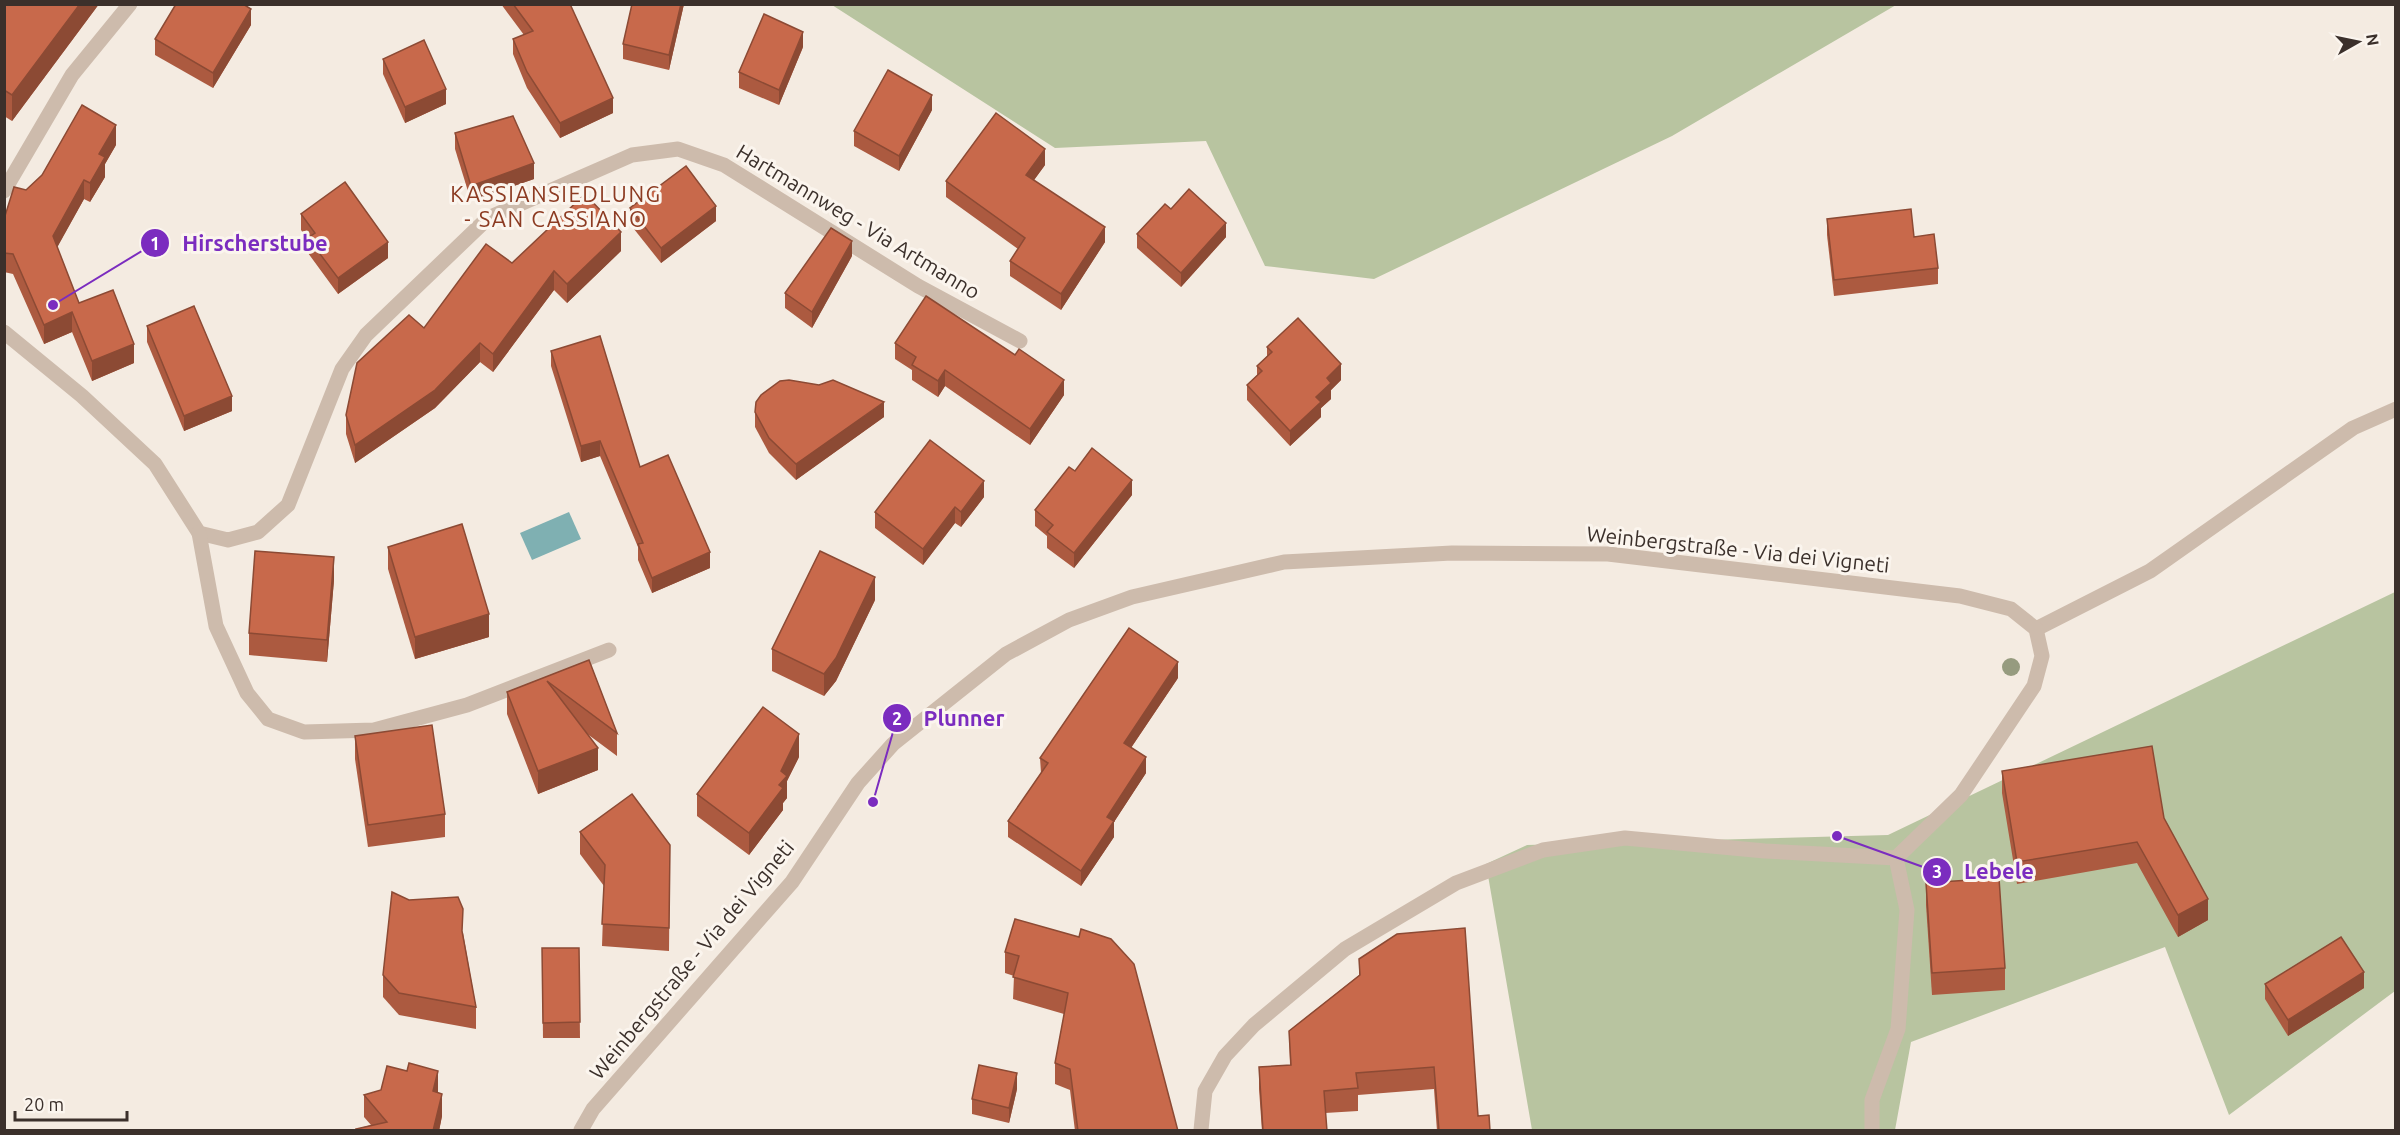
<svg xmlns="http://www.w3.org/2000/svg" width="2400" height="1135" viewBox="0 0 2400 1135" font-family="Ubuntu,sans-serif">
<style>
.green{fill:#b8c4a0}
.water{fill:#7fb0b2}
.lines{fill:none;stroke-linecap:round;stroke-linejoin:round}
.street{stroke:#cdbbac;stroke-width:15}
.tree{fill:#969b7f}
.wall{fill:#ac5a40}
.shaded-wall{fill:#8c4a34}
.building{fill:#c8694b;stroke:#8c4a34;stroke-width:1.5}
.labels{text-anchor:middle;stroke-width:6;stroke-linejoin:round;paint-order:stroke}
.street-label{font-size:21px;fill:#3b302b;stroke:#fbf5ee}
.neighbourhood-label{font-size:22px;letter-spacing:1.5px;fill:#8c3b22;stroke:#fbf5ee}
.leader{fill:none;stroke:#7b2cbf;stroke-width:2}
.callout-dot{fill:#7b2cbf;stroke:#fbf5ee;stroke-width:2}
.mark-label{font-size:18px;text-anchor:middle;font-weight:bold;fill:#fff}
.callout-label{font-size:22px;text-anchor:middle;font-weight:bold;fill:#7b2cbf;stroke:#fbf5ee;stroke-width:6;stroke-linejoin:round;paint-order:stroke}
</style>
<rect width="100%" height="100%" fill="#f4ebe1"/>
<g class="green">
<polygon points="832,5 1896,4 1896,5 1672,136 1374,279 1265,266 1206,141 1055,148"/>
<polygon points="2395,592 2395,991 2229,1115 2165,947 1911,1042 1895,1130 1532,1130 1486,864 1527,845 1888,835"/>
</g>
<polygon class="water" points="569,512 581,539 532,560 520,533"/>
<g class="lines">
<g class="street">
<polyline points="4,191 72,75 130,4"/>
<polyline points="4,332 82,396 155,464 199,533 228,540 258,532 288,505 342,369 366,335 488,218 632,155 678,149 724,165 918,286 1020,341"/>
<polyline points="199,533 216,626 247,693 268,719 304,732 374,730 467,705 609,650"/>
<polyline points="2036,629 2150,571 2353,428 2396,409"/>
<polyline points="581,1130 593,1109 792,882 858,783 893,744 1006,654 1069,620 1132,597 1284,562 1452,553 1608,554 1960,596 2011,609 2036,629 2042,656 2034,686 1961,795 1896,858 1765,851 1625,838 1543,850 1456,883 1345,949 1254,1025 1225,1056 1205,1091 1201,1130"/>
<polyline points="1872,1130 1872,1100 1898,1029 1907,910 1896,858"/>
</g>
</g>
<circle class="tree" cx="2011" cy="667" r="9"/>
<g class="wall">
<polygon points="4,4 99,4 12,121 4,116"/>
<polygon points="501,4 570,4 613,113 560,138 527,88 513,54 513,39 524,35"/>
<polygon points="684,4 669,70 623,59 623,44"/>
<polygon points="251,25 213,88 155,55 155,39"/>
<polygon points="803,47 779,105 739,88 739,72"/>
<polygon points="383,59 446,104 405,123 383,74"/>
<polygon points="932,110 899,171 854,146 854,131"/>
<polygon points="455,133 534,179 471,201 455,149"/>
<polygon points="116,145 105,164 105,177 90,202 84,199 57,247 79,303 134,363 92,381 72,332 44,344 13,274 4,272 4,219 26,190 42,175"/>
<polygon points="1045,165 1034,180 1105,242 1061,310 1010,276 1010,261 1018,249 946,197 946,181"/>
<polygon points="630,208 716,221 661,263 630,224"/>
<polygon points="1171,209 1226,237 1181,287 1137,248 1137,234"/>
<polygon points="301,214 388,258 338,294 308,253 308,240 301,230"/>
<polygon points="1827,219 1914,237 1938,268 1938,284 1834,296 1827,235"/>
<polygon points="621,251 567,303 554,290 493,372 480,362 435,408 355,463 346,434 346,415 424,328 512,263"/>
<polygon points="852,256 812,328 785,308 785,293"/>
<polygon points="147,326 232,411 184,431 147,342"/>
<polygon points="895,343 1064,395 1030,445 945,386 938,397 912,380 912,370 895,359"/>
<polygon points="1267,347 1341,380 1331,390 1331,399 1321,408 1321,417 1290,446 1247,400 1247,385 1257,375 1257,366 1267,356"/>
<polygon points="551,351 640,467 710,568 652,593 638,560 638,547 600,456 581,462 551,366"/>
<polygon points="755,412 884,417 796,480 769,453 755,427"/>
<polygon points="1132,495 1074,568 1047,548 1047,536 1035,526 1035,510"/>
<polygon points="984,497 961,527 955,523 923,565 875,528 875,512"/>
<polygon points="388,547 489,637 415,659 388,569"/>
<polygon points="334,580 327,662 249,655 249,633"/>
<polygon points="875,600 836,681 824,696 772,671 772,649"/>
<polygon points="589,660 617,733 617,756 586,733 598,770 538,794 507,714 507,692"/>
<polygon points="1178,678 1131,748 1146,773 1114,822 1114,837 1081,886 1008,837 1008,821 1041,773 1040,758"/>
<polygon points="355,736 445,814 445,837 368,847 355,759"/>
<polygon points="799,757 787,781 787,798 783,803 783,810 749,855 697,816 697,794"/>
<polygon points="2002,771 2164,818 2208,920 2178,937 2137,863 2017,884 2002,793"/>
<polygon points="580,832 670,845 669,951 602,946 604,886 580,854"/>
<polygon points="1926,883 2005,968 2005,990 1932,995 1926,905"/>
<polygon points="1015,919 1178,1131 1075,1131 1070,1090 1055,1084 1055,1063 1064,1014 1013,999 1014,976 1005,973 1005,952"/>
<polygon points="463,933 476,1007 476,1029 399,1015 383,997 383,975"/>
<polygon points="542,948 579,948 580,1038 543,1038"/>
<polygon points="1359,959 1478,1116 1490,1131 1437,1131 1434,1089 1358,1095 1358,1111 1325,1113 1327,1131 1262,1131 1259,1089 1259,1067 1290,1065 1289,1031 1359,975"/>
<polygon points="2265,984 2364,988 2288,1036 2265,999"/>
<polygon points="1017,1089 1009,1123 972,1114 972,1099"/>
<polygon points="438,1092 442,1116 439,1131 356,1131 356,1129 371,1125 364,1117 364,1095"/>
</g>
<g class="shaded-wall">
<polygon points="80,4 99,4 12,121 12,95"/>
<polygon points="681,4 684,4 669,70 669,55"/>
<polygon points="251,9 251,25 213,88 213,73"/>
<polygon points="803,32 803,47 779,105 779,90"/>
<polygon points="446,89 446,104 405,123 405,107"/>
<polygon points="932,95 932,110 899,171 899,156"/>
<polygon points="613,98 613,113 560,138 560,123"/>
<polygon points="116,125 116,145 105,164 105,177 90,202 90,183 99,154"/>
<polygon points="1045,149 1045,165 1026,191 1026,175"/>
<polygon points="534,163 534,179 471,201 471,186"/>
<polygon points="84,180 84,199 53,255 53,236"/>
<polygon points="716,206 716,221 661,263 661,248"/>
<polygon points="1226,223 1226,237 1181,287 1181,273"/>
<polygon points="1105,227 1105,242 1061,310 1061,294"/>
<polygon points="621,232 621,251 567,303 567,284"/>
<polygon points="852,241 852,256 812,328 812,312"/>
<polygon points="388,242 388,258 338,294 338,278"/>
<polygon points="554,271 554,290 493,372 493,354"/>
<polygon points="72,312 72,332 44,344 44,325"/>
<polygon points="480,343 480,362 435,408 355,463 355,445"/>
<polygon points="134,344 134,363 92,381 92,361"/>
<polygon points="1341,364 1341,380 1331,390 1331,399 1321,408 1321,417 1290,446 1290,431 1327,378"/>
<polygon points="945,370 945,386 938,397 938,381"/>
<polygon points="1064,380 1064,395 1030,445 1030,429"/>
<polygon points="232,396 232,411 184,431 184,416"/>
<polygon points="884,402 884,417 796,480 796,464"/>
<polygon points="600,441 600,456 581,462 581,446"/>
<polygon points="1132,480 1132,495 1074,568 1074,553"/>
<polygon points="984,481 984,497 961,527 961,512"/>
<polygon points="955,507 955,523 923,565 923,549"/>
<polygon points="710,552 710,568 652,593 652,578"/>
<polygon points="334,557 334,580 327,662 327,640"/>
<polygon points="875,577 875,600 836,681 824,696 824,674"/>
<polygon points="489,614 489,637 415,659 415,637"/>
<polygon points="1178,662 1178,678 1124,758 1124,743"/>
<polygon points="799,734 799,757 787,781 787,798 783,803 783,810 749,855 749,833 779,785 781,771"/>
<polygon points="598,748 598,770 538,794 538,771"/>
<polygon points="1146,757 1146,773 1114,822 1114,837 1081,886 1081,871 1107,817"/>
<polygon points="2208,899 2208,920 2178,937 2178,915"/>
<polygon points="2364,972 2364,988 2288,1036 2288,1020"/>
<polygon points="438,1071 438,1093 433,1091"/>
<polygon points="1017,1073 1017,1089 1009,1123 1009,1108"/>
<polygon points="442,1094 442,1116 439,1131 433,1131"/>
</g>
<g class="building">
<polygon points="4,4 80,4 12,95 4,90"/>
<polygon points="176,4 243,4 251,9 213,73 155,39"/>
<polygon points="513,4 570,4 613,98 560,123 527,72 513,39 533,31"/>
<polygon points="632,4 681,4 669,55 623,44"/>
<polygon points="764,14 803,32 779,90 739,72"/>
<polygon points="424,40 446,89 405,107 383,59"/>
<polygon points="888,70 932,95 899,156 854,131"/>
<polygon points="82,105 116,125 99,154 105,157 90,183 84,180 53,236 79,303 113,290 134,344 92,361 72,312 44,325 13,254 4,253 4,219 14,187 26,190 42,175"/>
<polygon points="996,113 1045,149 1026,175 1105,227 1061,294 1010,261 1025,238 946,181"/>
<polygon points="513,116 534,163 471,186 455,133"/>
<polygon points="686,166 716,206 661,248 630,208"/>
<polygon points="345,182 388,242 338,278 308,238 315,233 301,214"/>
<polygon points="1189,189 1226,223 1181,273 1137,234 1165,204 1171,209"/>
<polygon points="585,194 621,232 567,284 554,271 493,354 480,343 435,390 355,445 346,415 357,363 409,315 424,328 486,244 512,263"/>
<polygon points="1911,209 1914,237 1934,234 1938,268 1834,280 1827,219"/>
<polygon points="831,228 852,241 812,312 785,293"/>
<polygon points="926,296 1015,355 1019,349 1064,380 1030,429 945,370 938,381 912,365 916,357 895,343"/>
<polygon points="194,306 232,396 184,416 147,326"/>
<polygon points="1298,318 1341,364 1327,378 1331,383 1316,397 1321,402 1290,431 1247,385 1262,371 1257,366 1272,352 1267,347"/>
<polygon points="600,336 640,467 668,455 710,552 652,578 638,544 643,543 600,441 581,446 551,351"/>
<polygon points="789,380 819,385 833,380 884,402 796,464 769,438 755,412 756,402 761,395 780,381"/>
<polygon points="930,440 984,481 961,512 955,507 923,549 875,512"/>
<polygon points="1092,448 1132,480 1074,553 1047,532 1053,525 1035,510 1069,467 1075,471"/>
<polygon points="462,524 489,614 415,637 388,547"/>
<polygon points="255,551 334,557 327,640 249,633"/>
<polygon points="820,551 875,577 836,658 824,674 772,649"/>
<polygon points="1129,628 1178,662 1124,743 1146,757 1107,817 1114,821 1081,871 1008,821 1048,763 1040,758"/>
<polygon points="589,660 617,733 547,681 598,748 538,771 507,692"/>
<polygon points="763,707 799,734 781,771 787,776 779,785 783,788 749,833 697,794"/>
<polygon points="432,725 445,814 368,825 355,736"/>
<polygon points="2152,746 2164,818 2208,899 2178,915 2137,842 2017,862 2002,771"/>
<polygon points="632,794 670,845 669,928 602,924 605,865 580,832"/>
<polygon points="1999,878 2005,968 1932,973 1926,883"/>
<polygon points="392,892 409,900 458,897 463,909 462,931 476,1007 399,993 383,975"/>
<polygon points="1015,919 1079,937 1081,929 1111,939 1134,964 1178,1131 1078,1131 1070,1069 1055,1063 1068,993 1013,977 1019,956 1005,952"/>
<polygon points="1465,928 1478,1116 1489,1115 1490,1131 1439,1131 1434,1067 1356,1073 1358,1088 1324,1091 1327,1131 1263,1131 1259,1067 1291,1065 1289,1031 1360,975 1359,959 1397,934"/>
<polygon points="2341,937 2364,972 2288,1020 2265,984"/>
<polygon points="542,948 579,948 580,1022 543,1023"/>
<polygon points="409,1063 438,1071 433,1091 442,1094 433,1131 357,1131 356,1129 387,1122 364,1095 381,1090 387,1066 407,1071"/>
<polygon points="979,1065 1017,1073 1009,1108 972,1099"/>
</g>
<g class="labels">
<g class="street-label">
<text transform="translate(858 222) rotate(31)" y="7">Hartmannweg - Via Artmanno</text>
<text transform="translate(1738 550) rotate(6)" y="7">Weinbergstraße - Via dei Vigneti</text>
<text transform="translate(692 960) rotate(-50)" y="7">Weinbergstraße - Via dei Vigneti</text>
</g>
<g class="neighbourhood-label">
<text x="556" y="202">KASSIANSIEDLUNG<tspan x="556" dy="25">- SAN CASSIANO</tspan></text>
</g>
</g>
<path class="leader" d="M53 305L155 243M873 802L897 718M1837 836L1937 872"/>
<g class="callout-dot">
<circle cx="53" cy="305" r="6"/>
<circle cx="873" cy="802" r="6"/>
<circle cx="1837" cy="836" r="6"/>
<circle cx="155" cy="243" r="15"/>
<circle cx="897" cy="718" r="15"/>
<circle cx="1937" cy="872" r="15"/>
</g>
<g class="mark-label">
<text x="155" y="250">1</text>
<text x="897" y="725">2</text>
<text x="1937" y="878">3</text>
</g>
<g class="callout-label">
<text x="255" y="251">Hirscherstube</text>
<text x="964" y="726">Plunner</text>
<text x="1999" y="879">Lebele</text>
</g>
<rect width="2400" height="1135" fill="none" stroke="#3b302b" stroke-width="12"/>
<g transform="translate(2358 42) rotate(81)" stroke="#fbf5ee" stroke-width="4.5" paint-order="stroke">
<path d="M0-4.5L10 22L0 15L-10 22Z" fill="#3b302b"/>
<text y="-9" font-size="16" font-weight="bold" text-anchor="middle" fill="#3b302b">N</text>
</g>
<path d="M15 1111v9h112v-9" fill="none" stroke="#3b302b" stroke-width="3"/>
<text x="24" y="1111" font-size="18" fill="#3b302b" stroke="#fbf5ee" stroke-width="4.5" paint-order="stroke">20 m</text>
</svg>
